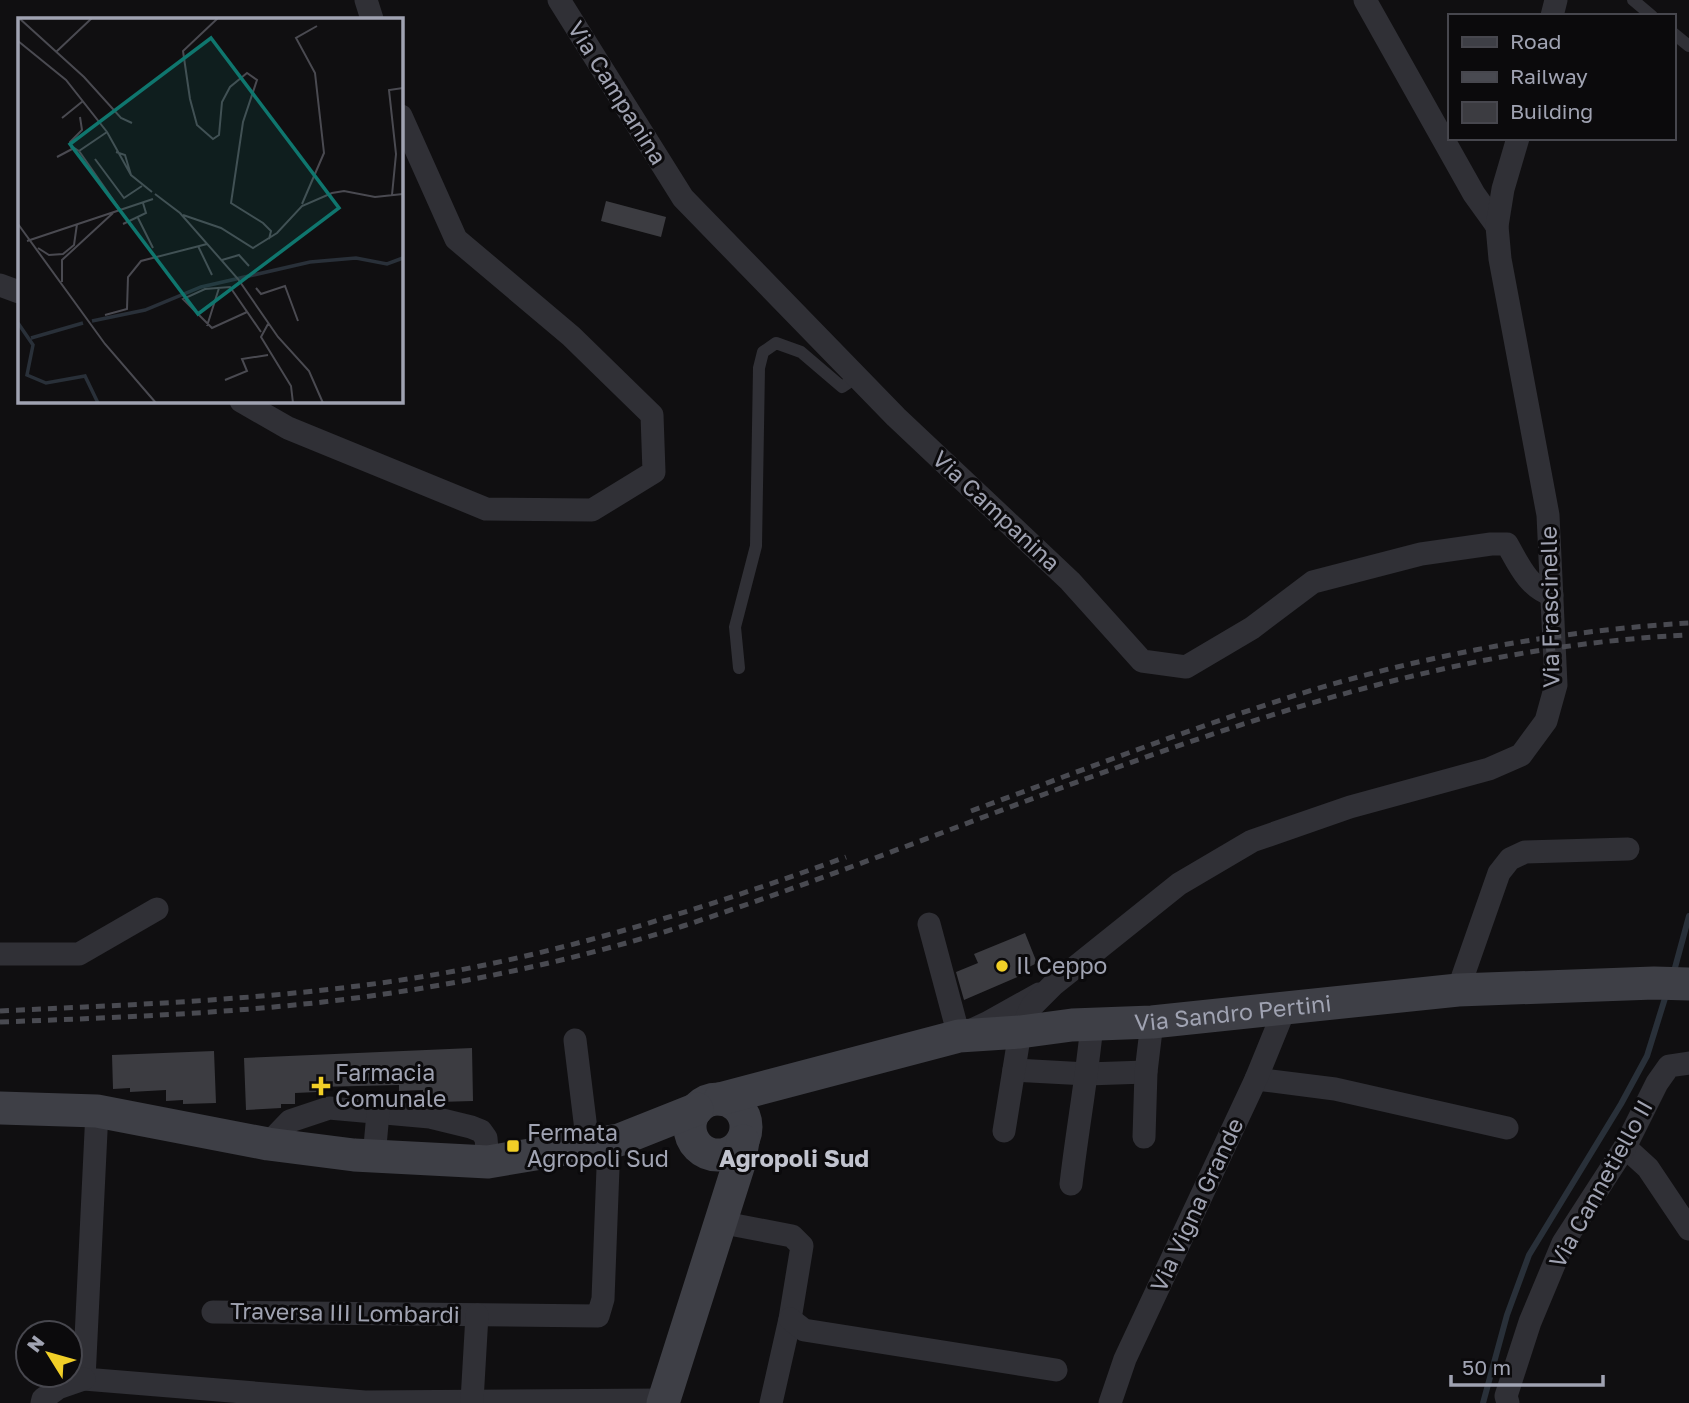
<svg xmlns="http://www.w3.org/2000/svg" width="1689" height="1403" viewBox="0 0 1689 1403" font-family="'Golos Text',sans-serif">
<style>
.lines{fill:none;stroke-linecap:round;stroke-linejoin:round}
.stream{stroke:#293039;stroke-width:6}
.building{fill:#3c3c41}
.lane{stroke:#303036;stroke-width:12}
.street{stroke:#303036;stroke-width:23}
.secondary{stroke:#3e3f46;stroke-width:33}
.rail{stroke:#494a51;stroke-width:5;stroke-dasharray:9 7;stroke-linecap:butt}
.poi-dot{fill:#f1cf27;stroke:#0b0a0c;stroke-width:2.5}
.labels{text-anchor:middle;stroke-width:6;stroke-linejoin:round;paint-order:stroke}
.street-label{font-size:23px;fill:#a0a3b2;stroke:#0b0a0c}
.poi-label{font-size:23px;fill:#a0a3b2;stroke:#0b0a0c;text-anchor:start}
.neighbourhood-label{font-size:24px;font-weight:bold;fill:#c1c3ce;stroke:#0b0a0c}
.inset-river{fill:none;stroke:#293039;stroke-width:3.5}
.inset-road{fill:none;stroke:#4a4a51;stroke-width:2}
.view{fill:#0f766e;fill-opacity:0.15;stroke:#0f766e;stroke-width:3.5}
.inset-edge{fill:none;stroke:#a0a3b2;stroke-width:3.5}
</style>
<rect width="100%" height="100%" fill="#100f11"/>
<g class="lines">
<g class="stream">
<polyline points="1673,975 1689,916"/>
<polyline points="1483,1403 1507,1315 1529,1255 1621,1104 1647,1056 1666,995"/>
</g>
</g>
<g class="building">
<polygon points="606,201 666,217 661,237 601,221"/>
<polygon points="1025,933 1037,963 1027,968 1029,972 964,1000 956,972 978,963 974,954"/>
<polygon points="472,1048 473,1101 438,1102 438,1098 423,1098 423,1090 399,1091 399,1085 317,1087 317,1092 295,1093 295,1104 281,1104 281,1108 246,1110 244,1058"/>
<polygon points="214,1051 216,1103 183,1104 183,1100 166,1101 166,1090 130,1092 130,1088 113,1089 112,1055"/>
</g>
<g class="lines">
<g class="lane">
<polyline points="1633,0 1652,16"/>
<polyline points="1673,33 1689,46"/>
<polyline points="739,668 735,627 756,546 759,368 763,352 776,343 801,352 842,387 857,377"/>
</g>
<g class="street">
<polyline points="366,0 372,19"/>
<path d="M559,0L683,198L896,417L1070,581L1142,661L1186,667L1252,628L1313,582L1421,554L1491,544H1507C1519,565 1528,587 1552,595"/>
<polyline points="1365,0 1474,194 1497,226"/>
<polyline points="1552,16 1556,0"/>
<polyline points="0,285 19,292"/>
<polyline points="241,401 288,428 486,509 592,510 654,472 652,415 571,336 456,239 401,116"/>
<polyline points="929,924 959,1036 987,1023 1039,994"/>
<polyline points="0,954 79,954 157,909"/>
<polyline points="1458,990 1499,873 1510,859 1525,852 1628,849"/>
<polyline points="575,1040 588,1146"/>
<polyline points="1014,1070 1087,1074 1146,1072"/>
<polyline points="1256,1079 1335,1089 1507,1128"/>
<polyline points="97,1111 84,1379 365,1402 664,1400"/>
<polyline points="1004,1131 1020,1032 1032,1006 1053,985 1179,884 1252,841 1350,807 1489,769 1521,755 1546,721 1556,685 1548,515 1500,259 1497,226 1503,189 1518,138"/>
<polyline points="1144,1137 1146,1072 1152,1022"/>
<polyline points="268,1144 290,1121 329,1108 430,1117 471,1127 481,1131 486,1138 488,1162"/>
<polyline points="1625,1147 1648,1168 1689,1229"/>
<polyline points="374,1157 378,1113"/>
<path d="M1071,1184C1077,1131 1087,1078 1092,1024"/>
<polyline points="719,1222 792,1236 802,1246 790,1319 771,1403"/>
<polyline points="213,1312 598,1316 603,1299 609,1142"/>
<polyline points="790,1319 804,1330 1056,1370"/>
<polyline points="472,1401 477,1315"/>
<polyline points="42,1403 43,1399 58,1388 84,1379"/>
<polyline points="1110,1403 1125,1359 1256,1079 1285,1008"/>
<polyline points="1508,1403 1506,1396 1530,1322 1563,1243 1625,1147 1657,1083 1669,1066 1689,1063"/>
</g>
<g class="secondary">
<circle cx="718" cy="1127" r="28"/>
<path id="s1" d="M720,1099L959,1036L1020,1032L1072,1025L1152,1022L1458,990L1654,983L1689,984"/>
<polyline points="0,1108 97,1111 268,1144 354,1155 488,1162 619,1140 697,1109"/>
<polyline points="663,1403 739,1164 743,1141"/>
</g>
<g class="rail">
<path d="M971,811C1075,773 1178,733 1284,699C1414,657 1553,631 1689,623"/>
<path d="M0,1011C148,1004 297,999 444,973C581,948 714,905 846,857"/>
<path d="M0,1022C108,1018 216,1014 323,1002C445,988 567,963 683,926C1014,818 1336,651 1689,635"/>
</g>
</g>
<g class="poi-dot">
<circle cx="1002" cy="966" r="7"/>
<path d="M317.5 1075.5h7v7h7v7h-7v7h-7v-7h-7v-7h7z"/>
<rect x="506" y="1139" width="14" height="14" rx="3.5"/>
</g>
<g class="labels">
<g class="street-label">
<text transform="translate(617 93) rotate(58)" y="8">Via Campanina</text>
<text transform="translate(996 511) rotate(43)" y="8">Via Campanina</text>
<text transform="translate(1550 607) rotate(-91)" y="8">Via Frascinelle</text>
<text dy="8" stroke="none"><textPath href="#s1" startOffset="522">Via Sandro Pertini</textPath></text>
<text transform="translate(1601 1184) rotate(-61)" y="8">Via Cannetiello II</text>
<text transform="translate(1197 1205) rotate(-65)" y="8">Via Vigna Grande</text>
<text transform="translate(345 1313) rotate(1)" y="8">Traversa III Lombardi</text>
</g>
<g class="poi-label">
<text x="1016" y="974">Il Ceppo</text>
<text x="335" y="1081">Farmacia<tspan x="335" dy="26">Comunale</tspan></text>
<text x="527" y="1141">Fermata<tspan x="527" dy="26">Agropoli Sud</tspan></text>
</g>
<g class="neighbourhood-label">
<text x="794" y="1167">Agropoli Sud</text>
</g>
</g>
<g transform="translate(18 18)">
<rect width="385" height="385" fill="#100f11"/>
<path class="inset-river" d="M74,303L127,292L183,269L292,244L338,240L369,246L385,240M0,305L15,327L9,357L28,365L67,358L80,385M13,320L65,305"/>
<path class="inset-road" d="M1,0L66,59L103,100L114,105M200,0L165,33L172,81L179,107L195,121L201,117L204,84L212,69L229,55L239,62L225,104L213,185L245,205L253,213L251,221M0,23L48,62L89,114L113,157L134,174M38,34L74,0M44,100L65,83M89,114L61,133L103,193M54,131L52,124L64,112L62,99M98,134L107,137L113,157M39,139L56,130L61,133M77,141L106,180L124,168M137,176L162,195L220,261L260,319L291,353L305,385M374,177L378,136L371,72L385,70M284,186L306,135L297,55L278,20L299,8M165,197L203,210L235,230L259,215L284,188L314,175L326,173L357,179L385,176M120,200L135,230M0,206L87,326L138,385M105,206L128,195L125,185M9,223L135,181M180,228L194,257M20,230L31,237L45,236L56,227L59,206M204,242L221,237L231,248M44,264V242L95,195M238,270L243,276L267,268L280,303M229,294L194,310L165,281L187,271L212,269L243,314M87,297L109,291L110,259L123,243L189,226M250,306L243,319L273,368L275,385M189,308L201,270M207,362L229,353L224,341L250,337"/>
<path class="view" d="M193,20L321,190L180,296L52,126Z"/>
<rect width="385" height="385" class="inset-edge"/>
</g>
<rect x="1448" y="14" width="228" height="126" fill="#0b0a0c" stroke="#47474e" stroke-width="2"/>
<rect x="1462" y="37" width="35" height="10" fill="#3e3f46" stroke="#47474e" stroke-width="2"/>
<text x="1510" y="49" font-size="21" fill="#a0a3b2">Road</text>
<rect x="1462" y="72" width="35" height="10" fill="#494a51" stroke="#47474e" stroke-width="2"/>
<text x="1510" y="84" font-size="21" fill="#a0a3b2">Railway</text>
<rect x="1462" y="102" width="35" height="21" fill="#3c3c41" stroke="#47474e" stroke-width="2"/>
<text x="1510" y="119" font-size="21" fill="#a0a3b2">Building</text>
<g transform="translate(49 1354) rotate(307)"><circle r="33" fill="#0b0a0c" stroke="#47474e" stroke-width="2"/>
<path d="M0-5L12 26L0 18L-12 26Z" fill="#f1cf27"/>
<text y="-10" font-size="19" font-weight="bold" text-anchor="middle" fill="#a0a3b2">N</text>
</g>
<path d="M1451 1375v10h152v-10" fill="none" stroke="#a0a3b2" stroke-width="3.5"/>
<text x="1462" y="1375" font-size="21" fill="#a0a3b2" stroke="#0b0a0c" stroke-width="5" paint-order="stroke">50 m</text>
</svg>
